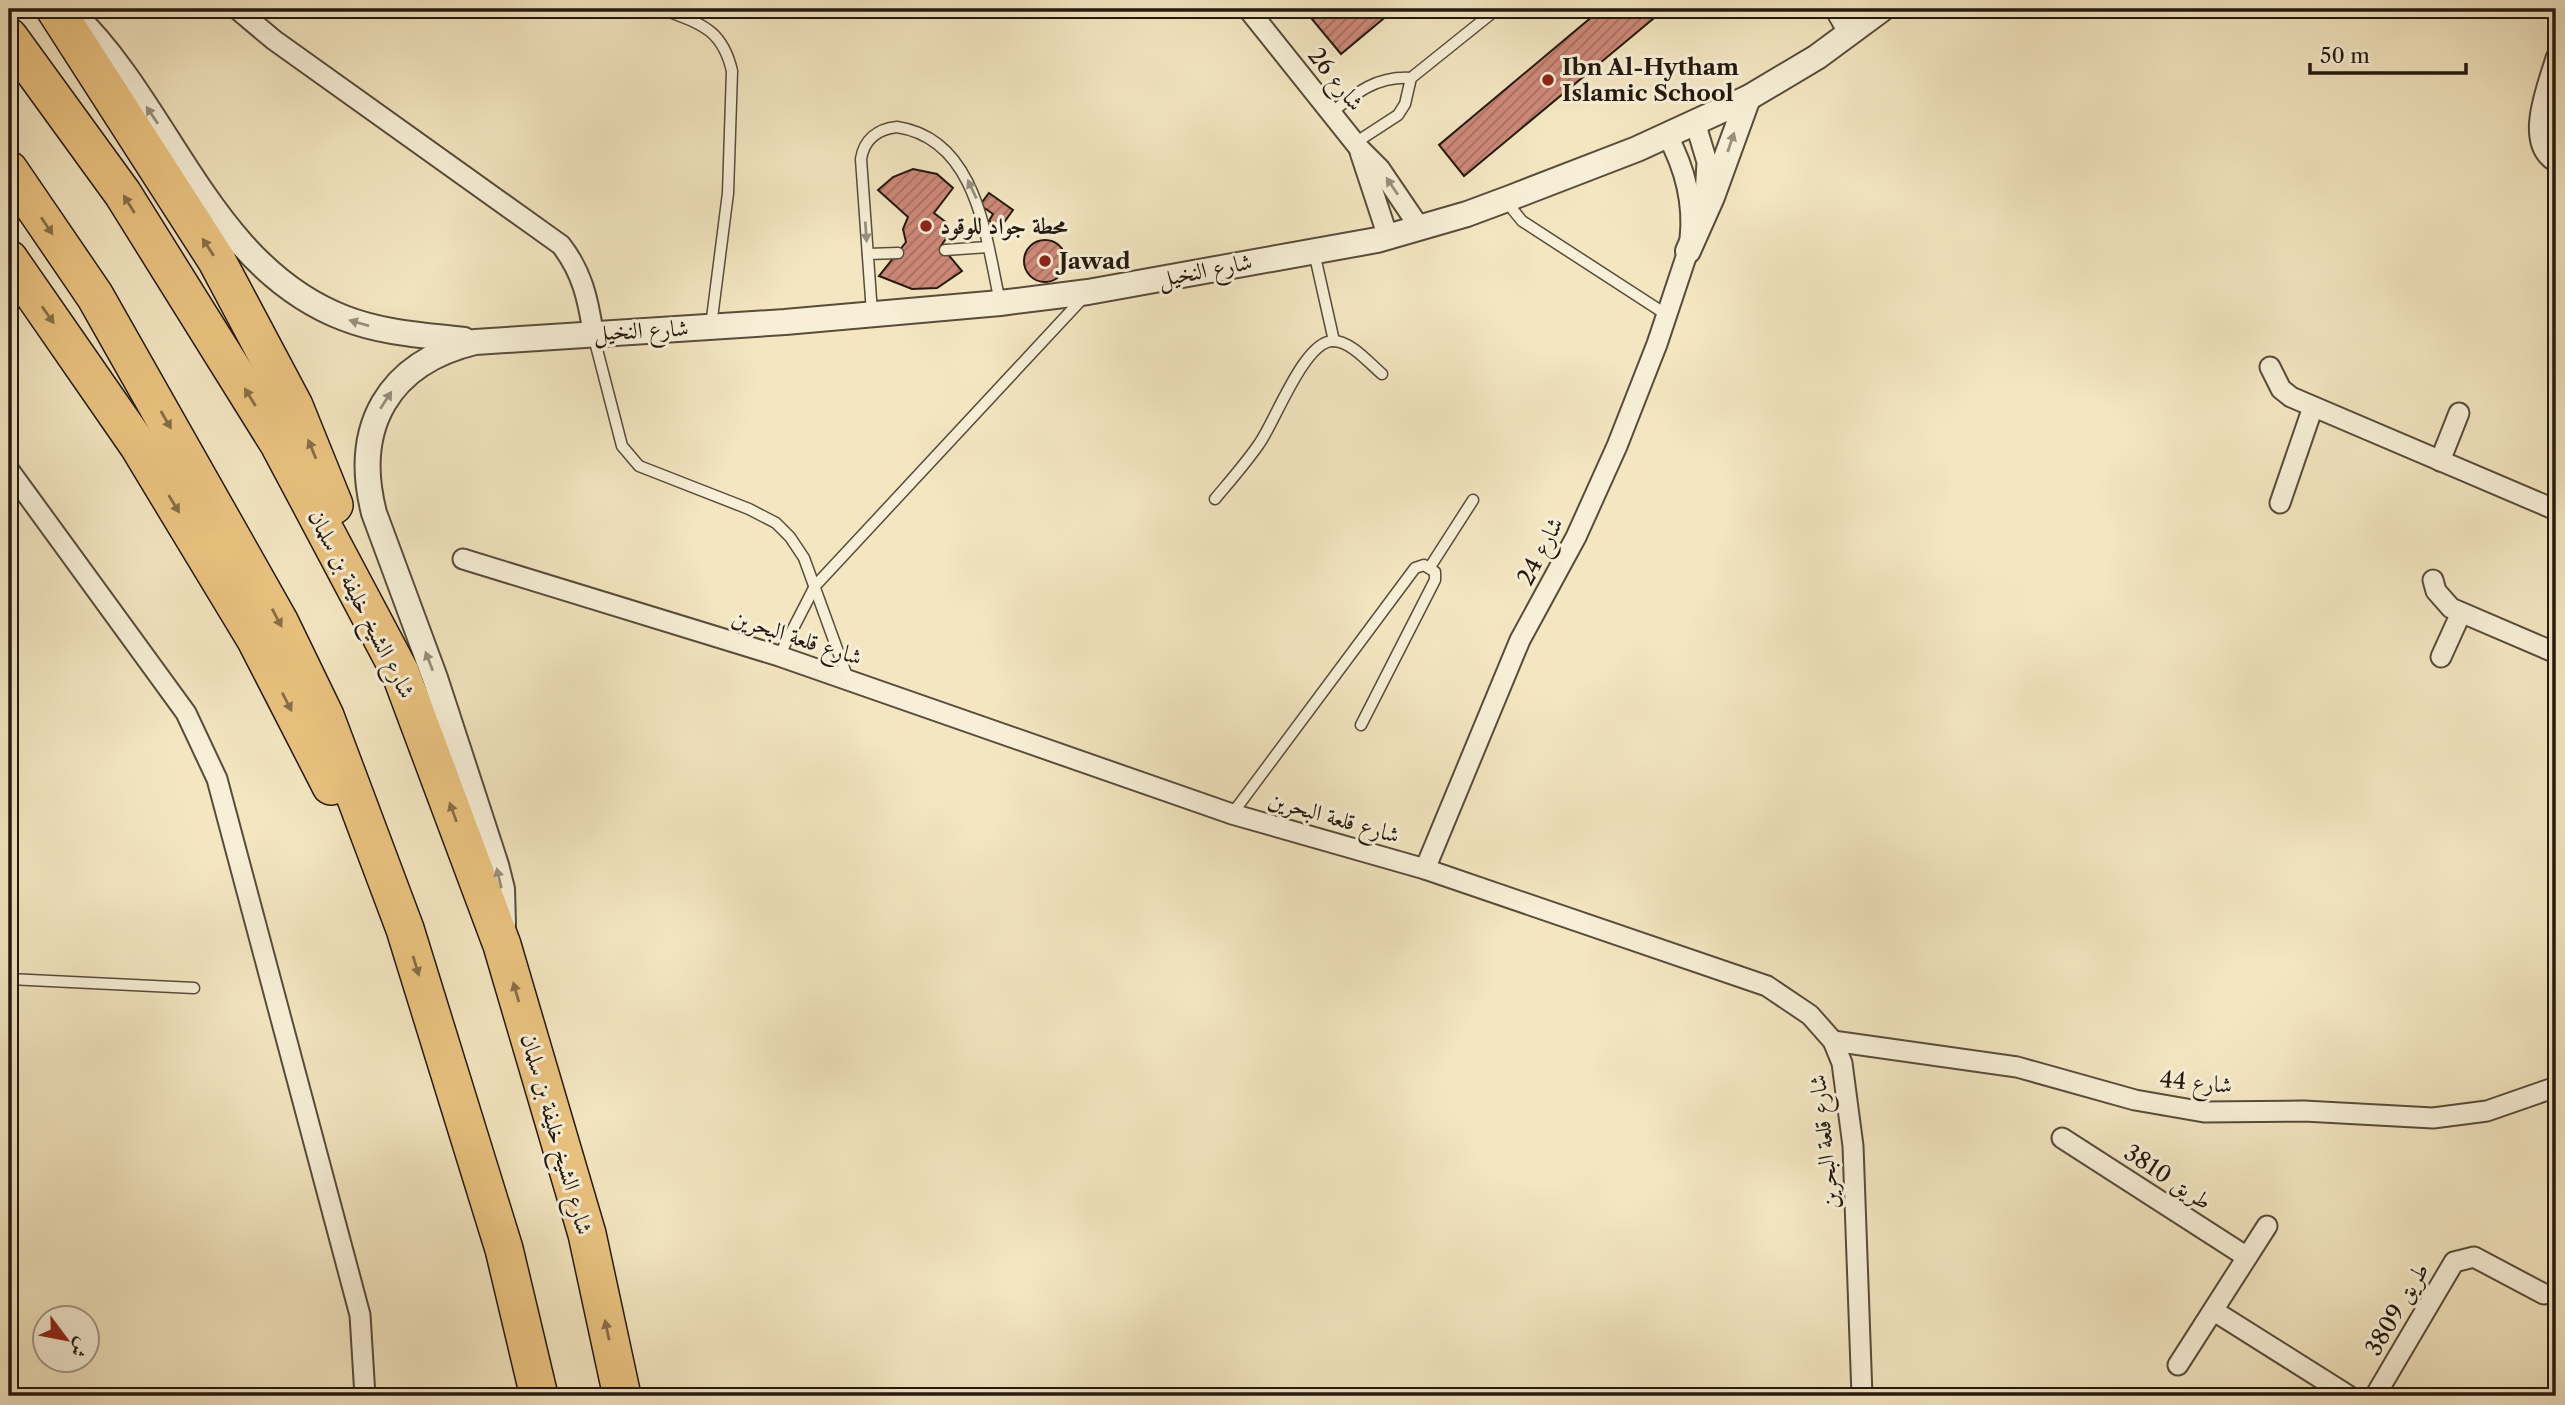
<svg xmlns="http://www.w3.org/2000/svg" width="2565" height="1405" viewBox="0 0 2565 1405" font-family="'Libre Caslon Text',Amiri,serif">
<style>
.building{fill:url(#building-hatch);stroke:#24190e;stroke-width:2}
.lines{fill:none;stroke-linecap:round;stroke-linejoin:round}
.service-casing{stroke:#584c3b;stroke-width:13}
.minor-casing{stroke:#584c3b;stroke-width:23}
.tertiary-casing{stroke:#584c3b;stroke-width:28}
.motorway-casing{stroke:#24190e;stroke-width:40}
.service{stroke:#f7efd7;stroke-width:10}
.minor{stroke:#f7efd7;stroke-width:19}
.tertiary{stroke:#f7efd7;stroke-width:24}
.motorway{stroke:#eac380;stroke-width:37}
.oneway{fill:#988f7d}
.oneway2{fill:#876e47}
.poi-dot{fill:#8f2418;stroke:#f7efd7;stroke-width:2.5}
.labels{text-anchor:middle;stroke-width:6;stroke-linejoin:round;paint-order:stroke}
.poi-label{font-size:23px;font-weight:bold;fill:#24190e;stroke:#f7efd7;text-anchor:start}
.street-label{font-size:23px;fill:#24190e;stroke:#f7efd7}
</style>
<defs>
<pattern id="building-hatch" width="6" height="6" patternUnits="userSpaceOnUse" patternTransform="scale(1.75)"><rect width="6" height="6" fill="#ce8979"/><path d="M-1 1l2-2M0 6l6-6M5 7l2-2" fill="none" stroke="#a76f62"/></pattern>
</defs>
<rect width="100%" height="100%" fill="#f3e6c1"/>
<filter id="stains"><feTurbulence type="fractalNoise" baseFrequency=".00286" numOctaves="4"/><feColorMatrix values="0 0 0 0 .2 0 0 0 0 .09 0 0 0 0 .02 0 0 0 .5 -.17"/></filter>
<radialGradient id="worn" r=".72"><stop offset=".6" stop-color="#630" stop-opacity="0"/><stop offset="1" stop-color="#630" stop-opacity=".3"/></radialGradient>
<g class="building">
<polygon points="1310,9 1395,9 1341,54 1306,12"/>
<polygon points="1589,9 1654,9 1659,14 1464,176 1439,145 1594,15"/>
<polygon points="913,169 937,174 953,188 934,213 947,223 947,237 941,246 962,271 937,288 912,289 879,276 906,242 903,229 908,217 878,190 893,177"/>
<polygon points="989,193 1013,210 1000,228 989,221 993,214 980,205"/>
<circle cx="1045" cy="261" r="21"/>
</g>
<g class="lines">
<defs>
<g id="service">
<path d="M662,9C700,24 722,28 732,71L728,193L711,326"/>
<path d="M1331,113C1357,92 1377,76 1411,78"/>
<polyline points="1355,143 1398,115 1405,104 1411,78 1497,9"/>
<polyline points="1511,198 1513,210 1522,221 1667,315"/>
<polyline points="945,250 988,247"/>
<polyline points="1314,252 1334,341"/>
<polyline points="868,254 898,253"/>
<path d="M872,313L861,159C864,140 877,129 897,127C978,139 986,240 1000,302"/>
<polyline points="593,334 622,446 639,466 749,509 776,523 790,537 804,558 848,679"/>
<path d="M1215,499C1230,481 1246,463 1259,444C1275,422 1304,341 1333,341C1351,341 1369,363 1382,374"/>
<polyline points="1430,567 1473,500"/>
<polyline points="779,656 815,586 1083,298"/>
<polyline points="1232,814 1415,568 1424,565 1435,572 1435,580 1361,725"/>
<polyline points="9,979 194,988"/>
</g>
<g id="minor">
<path d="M237,9L274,40L561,245C582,272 588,299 593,332"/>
<polyline points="1248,9 1359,148 1380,169 1420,228"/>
<polyline points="1835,9 1849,34"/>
<path d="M2556,58C2548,86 2523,143 2556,162"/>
<polyline points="1695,122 1707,162 1705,197"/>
<path d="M1667,135C1685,168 1694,202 1690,239"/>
<polyline points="1360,152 1388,237"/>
<polyline points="2270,367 2281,389 2291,397 2556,510"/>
<polyline points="2440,461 2459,413"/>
<polyline points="9,470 186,713 217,779 360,1315 365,1396"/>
<polyline points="2280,503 2313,407"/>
<polyline points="463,559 779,656 1232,814 1425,869 1767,986 1810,1015 1833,1041 1842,1063 1853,1146 1862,1396"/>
<polyline points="2433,580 2436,591 2451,608 2556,653"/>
<polyline points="2441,657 2461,613"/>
<polyline points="1425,869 1520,640 1576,537 1617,446 1657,344 1692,239"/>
<polyline points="1833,1041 2017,1067 2135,1100 2204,1112 2304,1111 2433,1118 2487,1111 2556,1087"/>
<polyline points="2062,1138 2247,1257"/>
<polyline points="2214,1311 2349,1396"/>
<polyline points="2178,1365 2267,1226"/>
<polyline points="2375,1396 2454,1262 2474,1257 2544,1294"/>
</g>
<g id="tertiary">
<path d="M72,13C170,106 209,266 344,318C382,333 423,335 464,340"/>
<polyline points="1688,251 1712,197 1748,98"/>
<path d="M503,924L502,889L496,865L435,678L374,513C352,427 388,363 475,342L785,322L1000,303L1088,292L1377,240L1467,214L1510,198L1637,149L1748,98L1817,57L1882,9"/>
</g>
<g id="motorway">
<polyline points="55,9 217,261 294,406 334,505"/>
<polyline points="9,37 123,194 279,444 400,672 502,945 587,1234 622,1396"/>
<polyline points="9,170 95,296 279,621 325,716 405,929 504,1249 539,1396"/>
<polyline points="9,259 138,445 256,640 331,786"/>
</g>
</defs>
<use href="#service" class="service-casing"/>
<use href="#minor" class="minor-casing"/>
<use href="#tertiary" class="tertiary-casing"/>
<use href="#motorway" class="motorway-casing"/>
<use href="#service" class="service"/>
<use href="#minor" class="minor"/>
<use href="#tertiary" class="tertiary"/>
<use href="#motorway" class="motorway"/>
</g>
<defs><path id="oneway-solid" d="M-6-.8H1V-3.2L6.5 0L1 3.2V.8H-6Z" transform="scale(1.75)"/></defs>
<g class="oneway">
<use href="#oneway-solid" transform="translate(152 115) rotate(-124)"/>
<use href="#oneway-solid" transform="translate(1731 142) rotate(-71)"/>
<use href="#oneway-solid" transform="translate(1392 186) rotate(-124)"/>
<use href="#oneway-solid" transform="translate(972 189) rotate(-115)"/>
<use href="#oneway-solid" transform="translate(866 232) rotate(86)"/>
<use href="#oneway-solid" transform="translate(359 323) rotate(-164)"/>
<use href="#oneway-solid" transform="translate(386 400) rotate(-57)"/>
<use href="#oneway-solid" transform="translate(429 661) rotate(-111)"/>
<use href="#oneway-solid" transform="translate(499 878) rotate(-103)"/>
</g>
<g class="oneway2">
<use href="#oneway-solid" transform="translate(129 204) rotate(-122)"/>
<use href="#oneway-solid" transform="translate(47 226) rotate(56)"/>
<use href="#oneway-solid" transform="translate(208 247) rotate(-123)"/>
<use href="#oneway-solid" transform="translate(48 315) rotate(55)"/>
<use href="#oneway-solid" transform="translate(250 397) rotate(-122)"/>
<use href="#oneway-solid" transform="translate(166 420) rotate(60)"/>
<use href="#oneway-solid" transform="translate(312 449) rotate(-112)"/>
<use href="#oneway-solid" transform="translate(174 504) rotate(59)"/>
<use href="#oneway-solid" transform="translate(277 618) rotate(62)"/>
<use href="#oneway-solid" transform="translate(287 702) rotate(63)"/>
<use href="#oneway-solid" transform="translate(453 812) rotate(-110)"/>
<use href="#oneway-solid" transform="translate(416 966) rotate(73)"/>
<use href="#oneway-solid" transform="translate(516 992) rotate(-106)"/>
<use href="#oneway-solid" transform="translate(607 1330) rotate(-102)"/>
</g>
<g class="poi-dot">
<circle cx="1548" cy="80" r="7"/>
<circle cx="926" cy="226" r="7"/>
<circle cx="1045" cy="261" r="7"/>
</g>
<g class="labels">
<g class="poi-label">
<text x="1562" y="75">Ibn Al-Hytham<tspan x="1562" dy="26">Islamic School</tspan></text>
<text x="940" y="234">محطة جواد للوقود</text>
<text x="1059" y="269">Jawad</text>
</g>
<g class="street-label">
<text transform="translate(1336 79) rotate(51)" y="8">شارع 26</text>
<text transform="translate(1205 270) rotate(-11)" y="8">شارع النخيل</text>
<text transform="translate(641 330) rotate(-3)" y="8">شارع النخيل</text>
<text transform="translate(1540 551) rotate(-63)" y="8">شارع 24</text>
<text transform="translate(362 604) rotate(63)" y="8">شارع الشيخ خليفة بن سلمان</text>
<text transform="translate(797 637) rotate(18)" y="8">شارع قلعة البحرين</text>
<text transform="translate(1334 817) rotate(16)" y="8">شارع قلعة البحرين</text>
<text transform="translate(2196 1082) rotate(5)" y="8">شارع 44</text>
<text transform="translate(557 1134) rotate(74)" y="8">شارع الشيخ خليفة بن سلمان</text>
<text transform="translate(1824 1142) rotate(-96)" y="8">شارع قلعة البحرين</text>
<text transform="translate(2168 1177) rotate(33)" y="8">طريق 3810</text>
<text transform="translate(2397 1309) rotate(-60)" y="8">طريق 3809</text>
</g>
</g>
<rect width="2565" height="1405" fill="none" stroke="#f3e6c1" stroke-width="35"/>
<rect x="10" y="10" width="2544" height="1384" fill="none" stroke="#24190e" stroke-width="3.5"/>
<rect x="18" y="18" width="2530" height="1370" fill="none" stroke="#24190e" stroke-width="2"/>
<g transform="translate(66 1339) rotate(122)"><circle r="33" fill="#f7efd7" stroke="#a39987" stroke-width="2"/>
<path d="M0-5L12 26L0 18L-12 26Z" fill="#8f2418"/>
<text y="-10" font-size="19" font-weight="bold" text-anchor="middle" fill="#24190e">ش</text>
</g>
<path d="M2310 63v10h156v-10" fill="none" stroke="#24190e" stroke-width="3.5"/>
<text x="2320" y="63" font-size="21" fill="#24190e" stroke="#f7efd7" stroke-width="5" paint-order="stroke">50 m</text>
<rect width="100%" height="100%" filter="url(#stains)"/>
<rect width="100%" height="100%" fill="url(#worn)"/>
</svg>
